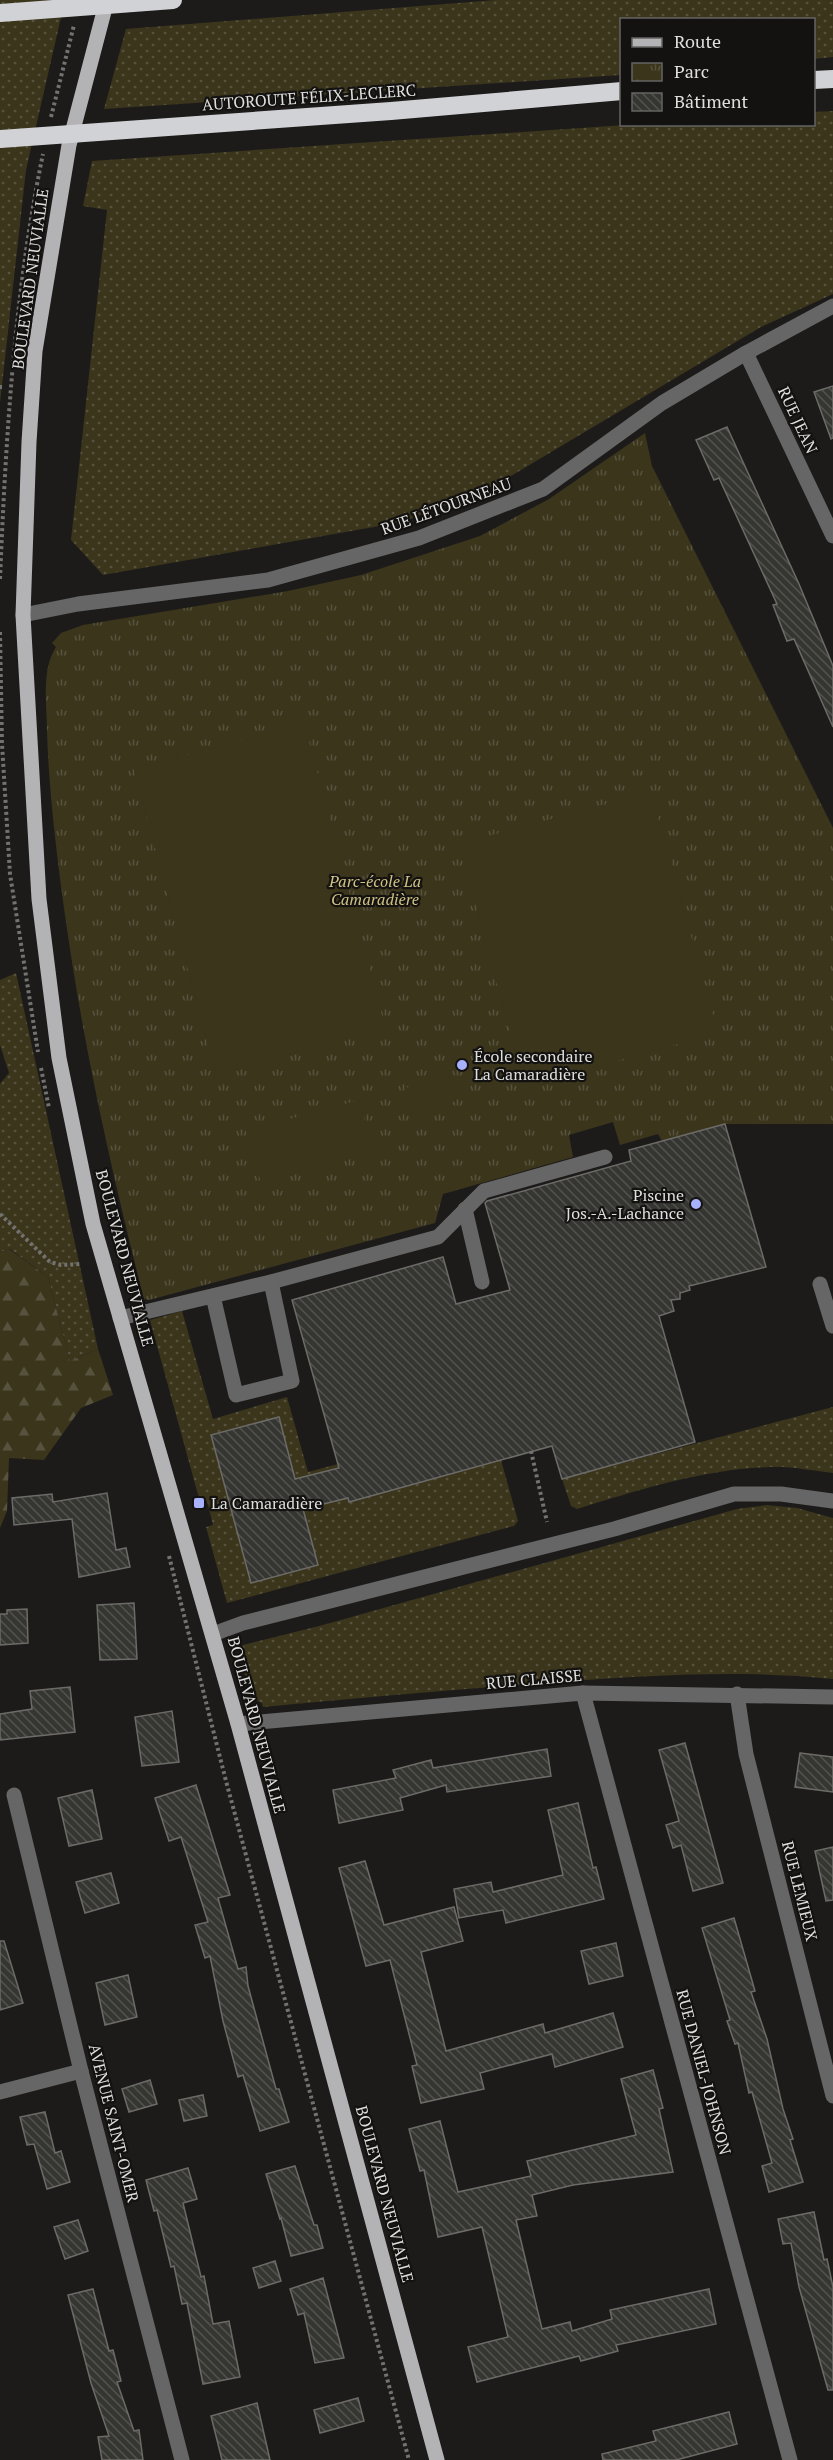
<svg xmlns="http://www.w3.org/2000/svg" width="833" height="2460" viewBox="0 0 833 2460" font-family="'PT Serif',serif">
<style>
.grass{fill:url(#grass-dots)}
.forest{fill:url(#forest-firs)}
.park{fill:url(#park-tufts)}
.pitch{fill:#3b351c}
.building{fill:url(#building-back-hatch);stroke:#6c6b68;stroke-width:1.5}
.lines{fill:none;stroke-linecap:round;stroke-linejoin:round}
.path{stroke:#737270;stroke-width:4;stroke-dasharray:3 3;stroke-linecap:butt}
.minor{stroke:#666667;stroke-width:15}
.major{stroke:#b3b3b6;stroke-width:15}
.highway{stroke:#d1d2d5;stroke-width:18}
.poi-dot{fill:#a7b1fc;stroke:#131210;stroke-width:2}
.labels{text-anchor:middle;stroke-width:4.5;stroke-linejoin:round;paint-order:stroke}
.street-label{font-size:16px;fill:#dfdfdd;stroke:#131210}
.park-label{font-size:16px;font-style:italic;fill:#d0c283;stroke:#131210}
.poi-label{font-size:16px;fill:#dfdfdd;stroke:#131210;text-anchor:start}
</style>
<defs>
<pattern id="grass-dots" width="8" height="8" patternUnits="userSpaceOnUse" patternTransform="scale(1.5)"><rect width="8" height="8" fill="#3b351c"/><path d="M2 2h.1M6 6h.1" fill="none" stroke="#57523d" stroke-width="1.8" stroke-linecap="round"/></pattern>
<pattern id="forest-firs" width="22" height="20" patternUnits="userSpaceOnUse" patternTransform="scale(1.5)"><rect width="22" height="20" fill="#3b351c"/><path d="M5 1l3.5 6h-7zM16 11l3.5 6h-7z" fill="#57523d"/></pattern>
<pattern id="park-tufts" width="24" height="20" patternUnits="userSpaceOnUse" patternTransform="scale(1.5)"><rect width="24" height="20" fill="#3b351c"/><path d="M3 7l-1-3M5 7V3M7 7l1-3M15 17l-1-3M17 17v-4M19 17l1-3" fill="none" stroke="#57523d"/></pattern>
<pattern id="building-back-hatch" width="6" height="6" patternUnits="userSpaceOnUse" patternTransform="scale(1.5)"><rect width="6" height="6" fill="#353532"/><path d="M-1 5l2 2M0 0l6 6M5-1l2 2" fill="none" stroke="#52524f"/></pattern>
</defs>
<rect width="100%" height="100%" fill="#1c1b19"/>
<g class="grass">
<polygon points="0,0 65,0 26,170 0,403"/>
<polygon points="496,0 833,0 833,57 814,59 814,20 622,20 621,75 104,109 126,29"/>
<polygon points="833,111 833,294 761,327 496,485 402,522 103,575 71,540 107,210 83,206 92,161 625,125 814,124 814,112"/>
<polygon points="16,973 98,1349 70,1361 48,1277 10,1249 0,1252 0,1084 9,1073 0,1045 0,980"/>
<polygon points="182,1311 213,1419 287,1397 308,1472 338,1464 339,1468 295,1479 278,1417 251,1582 318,1565 303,1509 348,1498 350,1502 501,1460 518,1521 514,1526 227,1603 206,1527 213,1525 207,1501 200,1502 150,1320"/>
<path d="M833,1407V1473C816,1471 800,1468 783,1467C714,1466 642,1489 577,1509L571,1506L562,1479Z"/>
<path d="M767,1505L797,1508L833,1518V1679C737,1669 639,1676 543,1683C449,1690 356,1698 263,1707L262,1703C245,1698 244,1665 241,1650L243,1645L323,1625L737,1509Z"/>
</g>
<polygon class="forest" points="9,1249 48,1277 70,1361 98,1349 113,1395 81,1408 44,1460 9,1458 7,1511 0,1528 0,1252"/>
<path class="park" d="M645,433L652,466L833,828V1124H725L662,1141L658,1134L620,1145L613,1122L569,1135L573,1157L443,1194L435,1223L149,1300L144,1299C111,1170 82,1040 64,908C56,849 49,791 47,732C47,705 41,670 56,647L52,643L61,633L83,625L288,591L361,575L480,536L549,499Z"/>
<g class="pitch">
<polygon points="304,722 385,1027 216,1074 134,770"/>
<polygon points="651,792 718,1033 525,1086 459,844"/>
<polygon points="449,1076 456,1101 411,1113 405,1088"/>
<polygon points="359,1100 374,1152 261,1183 246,1131"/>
</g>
<g class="building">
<polygon points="833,386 833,438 831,439 814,392"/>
<polygon points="727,427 799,584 833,666 833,727 794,639 787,641 773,605 777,604 719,478 714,480 696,440"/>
<polygon points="725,1124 766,1267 689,1286 690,1290 680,1293 680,1299 671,1300 674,1311 659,1316 695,1442 562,1479 552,1446 349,1502 348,1498 303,1509 318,1565 251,1583 211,1435 279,1417 295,1479 339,1468 292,1300 443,1257 456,1304 510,1290 485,1203 487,1201 631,1161 629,1150"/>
<polygon points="107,1493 116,1550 126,1548 130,1567 79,1577 72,1519 14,1525 12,1498 52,1494 53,1502"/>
<polygon points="134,1603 137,1659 100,1660 97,1605"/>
<polygon points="27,1609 28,1643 0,1645 0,1614 7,1614 7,1610"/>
<polygon points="70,1687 75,1732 0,1740 0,1714 32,1709 30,1691"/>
<polygon points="172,1711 179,1762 142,1766 135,1717"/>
<polygon points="685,1743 723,1883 693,1891 681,1845 673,1848 666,1825 679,1821 659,1750"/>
<polygon points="547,1749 551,1776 447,1792 446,1785 400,1798 403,1810 339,1823 333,1790 396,1778 393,1770 431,1760 433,1768"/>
<polygon points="800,1753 833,1757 833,1792 795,1787"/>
<polygon points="196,1785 230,1895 218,1898 238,1969 246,1967 248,1986 276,2089 279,2089 289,2122 260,2131 243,2075 238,2077 223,2021 210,1956 205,1958 195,1925 208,1922 181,1837 169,1841 155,1798"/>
<polygon points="92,1790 102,1839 69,1846 58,1798"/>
<polygon points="578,1803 593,1868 596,1867 604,1899 506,1923 503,1910 459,1918 454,1889 491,1882 493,1892 563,1875 548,1810"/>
<polygon points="833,1847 833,1900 826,1901 815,1851"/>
<polygon points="365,1861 384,1925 454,1907 463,1941 421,1952 446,2051 543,2024 545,2033 613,2013 623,2047 555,2067 552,2054 480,2073 484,2089 421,2103 412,2066 417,2065 390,1960 366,1966 339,1868"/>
<polygon points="111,1873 119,1903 85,1913 76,1882"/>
<polygon points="734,1918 755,1991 751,1992 767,2039 783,2109 793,2139 790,2140 803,2182 769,2192 762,2166 772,2163 752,2092 749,2093 738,2043 735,2044 727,2021 730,2020 702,1928"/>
<polygon points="0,1941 4,1941 23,2003 0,2010"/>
<polygon points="616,1943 623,1976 589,1984 581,1951"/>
<polygon points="128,1975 137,2017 105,2025 96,1983"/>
<polygon points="653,2070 663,2108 659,2109 673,2172 573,2185 532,2195 537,2216 516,2220 542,2329 570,2322 572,2331 612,2319 610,2310 709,2289 716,2324 616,2345 618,2351 581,2361 579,2356 477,2382 468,2347 508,2337 482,2227 438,2237 424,2170 420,2171 409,2129 440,2121 458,2192 531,2176 527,2161 636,2135 621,2079"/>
<polygon points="150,2080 157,2104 129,2112 122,2089"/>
<polygon points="203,2095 207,2116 184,2121 179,2100"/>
<polygon points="45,2112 55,2153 61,2151 70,2182 47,2189 34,2144 27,2145 20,2117"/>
<polygon points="295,2166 314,2225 317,2225 323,2248 291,2256 281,2218 280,2219 266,2174"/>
<polygon points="188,2168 197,2199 183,2203 201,2277 204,2276 213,2324 229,2321 240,2377 203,2384 187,2303 182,2304 174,2266 171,2267 157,2210 154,2211 146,2180"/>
<polygon points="814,2212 824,2260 827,2259 833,2287 833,2390 828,2390 799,2287 791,2243 783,2244 778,2219"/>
<polygon points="78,2220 88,2251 65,2259 54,2227"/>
<polygon points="275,2261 281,2281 259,2288 253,2268"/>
<polygon points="323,2278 344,2358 315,2363 304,2313 298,2315 290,2289"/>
<polygon points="93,2289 109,2351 113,2350 121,2381 117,2382 134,2431 139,2430 143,2460 102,2460 98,2437 109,2436 91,2383 68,2295"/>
<polygon points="358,2398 364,2421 320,2433 314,2410"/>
<polygon points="257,2403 270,2460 222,2460 211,2416"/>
<polygon points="729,2412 737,2444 676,2460 603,2460 602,2454 656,2441 653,2431"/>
</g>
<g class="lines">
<g class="path">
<polyline points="51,117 74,25"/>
<polyline points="0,387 2,387"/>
<path d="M0,579C6,437 14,293 43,154"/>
<polyline points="0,632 2,744 10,874 38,1052"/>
<polyline points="41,1068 49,1108"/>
<polyline points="0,1214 50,1262 61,1265 81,1264"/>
<polyline points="531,1451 547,1522"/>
<polyline points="169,1556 226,1781 409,2460"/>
</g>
<g class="minor">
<polyline points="746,353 833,536"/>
<polyline points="23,615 78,604 268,580 419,538 543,489 662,403 746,353 833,306"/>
<polyline points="465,1209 482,1282"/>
<polyline points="271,1282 438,1237 484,1191 605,1157"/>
<polyline points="820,1284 833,1326"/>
<polyline points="120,1318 271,1282 292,1381 236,1395 213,1296"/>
<polyline points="213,1634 243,1623 614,1529 734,1494 781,1494 833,1501"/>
<polyline points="583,1693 790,2460"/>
<polyline points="737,1694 746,1754 833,2096"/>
<polyline points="238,1724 583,1693 833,1697"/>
<polyline points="14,1795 81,2071 182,2460"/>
<polyline points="0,2092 81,2071"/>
</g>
<polyline class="major" points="107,0 69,145 35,351 29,442 23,615 39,899 59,1058 93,1224 238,1724 437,2460"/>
<g class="highway">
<polyline points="0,13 173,0"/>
<polyline points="814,80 833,79"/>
<polyline points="0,139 391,111 622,91"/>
</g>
</g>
<g class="poi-dot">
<circle cx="462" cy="1065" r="6"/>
<circle cx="696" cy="1204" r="6"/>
<rect x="193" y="1497" width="12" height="12" rx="3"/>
</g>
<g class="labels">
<g class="street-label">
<text transform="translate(309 97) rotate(-4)" y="6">AUTOROUTE FÉLIX-LECLERC</text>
<text transform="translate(30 279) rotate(-82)" y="6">BOULEVARD NEUVIALLE</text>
<text transform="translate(798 420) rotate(65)" y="6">RUE JEAN</text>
<text transform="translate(446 506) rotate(-20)" y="6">RUE LÉTOURNEAU</text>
<text transform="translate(125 1258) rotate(75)" y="6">BOULEVARD NEUVIALLE</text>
<text transform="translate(534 1679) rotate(-5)" y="6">RUE CLAISSE</text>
<text transform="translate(257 1725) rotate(75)" y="6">BOULEVARD NEUVIALLE</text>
<text transform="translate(800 1891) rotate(76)" y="6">RUE LEMIEUX</text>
<text transform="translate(704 2072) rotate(75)" y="6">RUE DANIEL-JOHNSON</text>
<text transform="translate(114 2123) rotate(76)" y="6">AVENUE SAINT-OMER</text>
<text transform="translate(385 2194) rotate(75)" y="6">BOULEVARD NEUVIALLE</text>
</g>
<g class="park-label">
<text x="375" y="887">Parc-école La<tspan x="375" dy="18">Camaradière</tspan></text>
</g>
<g class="poi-label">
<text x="474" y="1062">École secondaire<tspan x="474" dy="18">La Camaradière</tspan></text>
<text x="684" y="1201" text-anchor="end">Piscine<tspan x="684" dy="18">Jos.-A.-Lachance</tspan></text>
<text x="211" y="1509">La Camaradière</text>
</g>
</g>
<rect x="620" y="18" width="195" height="108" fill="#131210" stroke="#656462" stroke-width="1.5"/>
<rect x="632" y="38" width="30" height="9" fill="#b3b3b6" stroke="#656462" stroke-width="1.5"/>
<text x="674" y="48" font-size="18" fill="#dfdfdd">Route</text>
<rect x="632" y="63" width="30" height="18" fill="url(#park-tufts)" stroke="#656462" stroke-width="1.5"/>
<text x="674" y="78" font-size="18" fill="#dfdfdd">Parc</text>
<rect x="632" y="93" width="30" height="18" fill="url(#building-back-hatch)" stroke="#656462" stroke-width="1.5"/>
<text x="674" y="108" font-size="18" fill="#dfdfdd">Bâtiment</text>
</svg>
